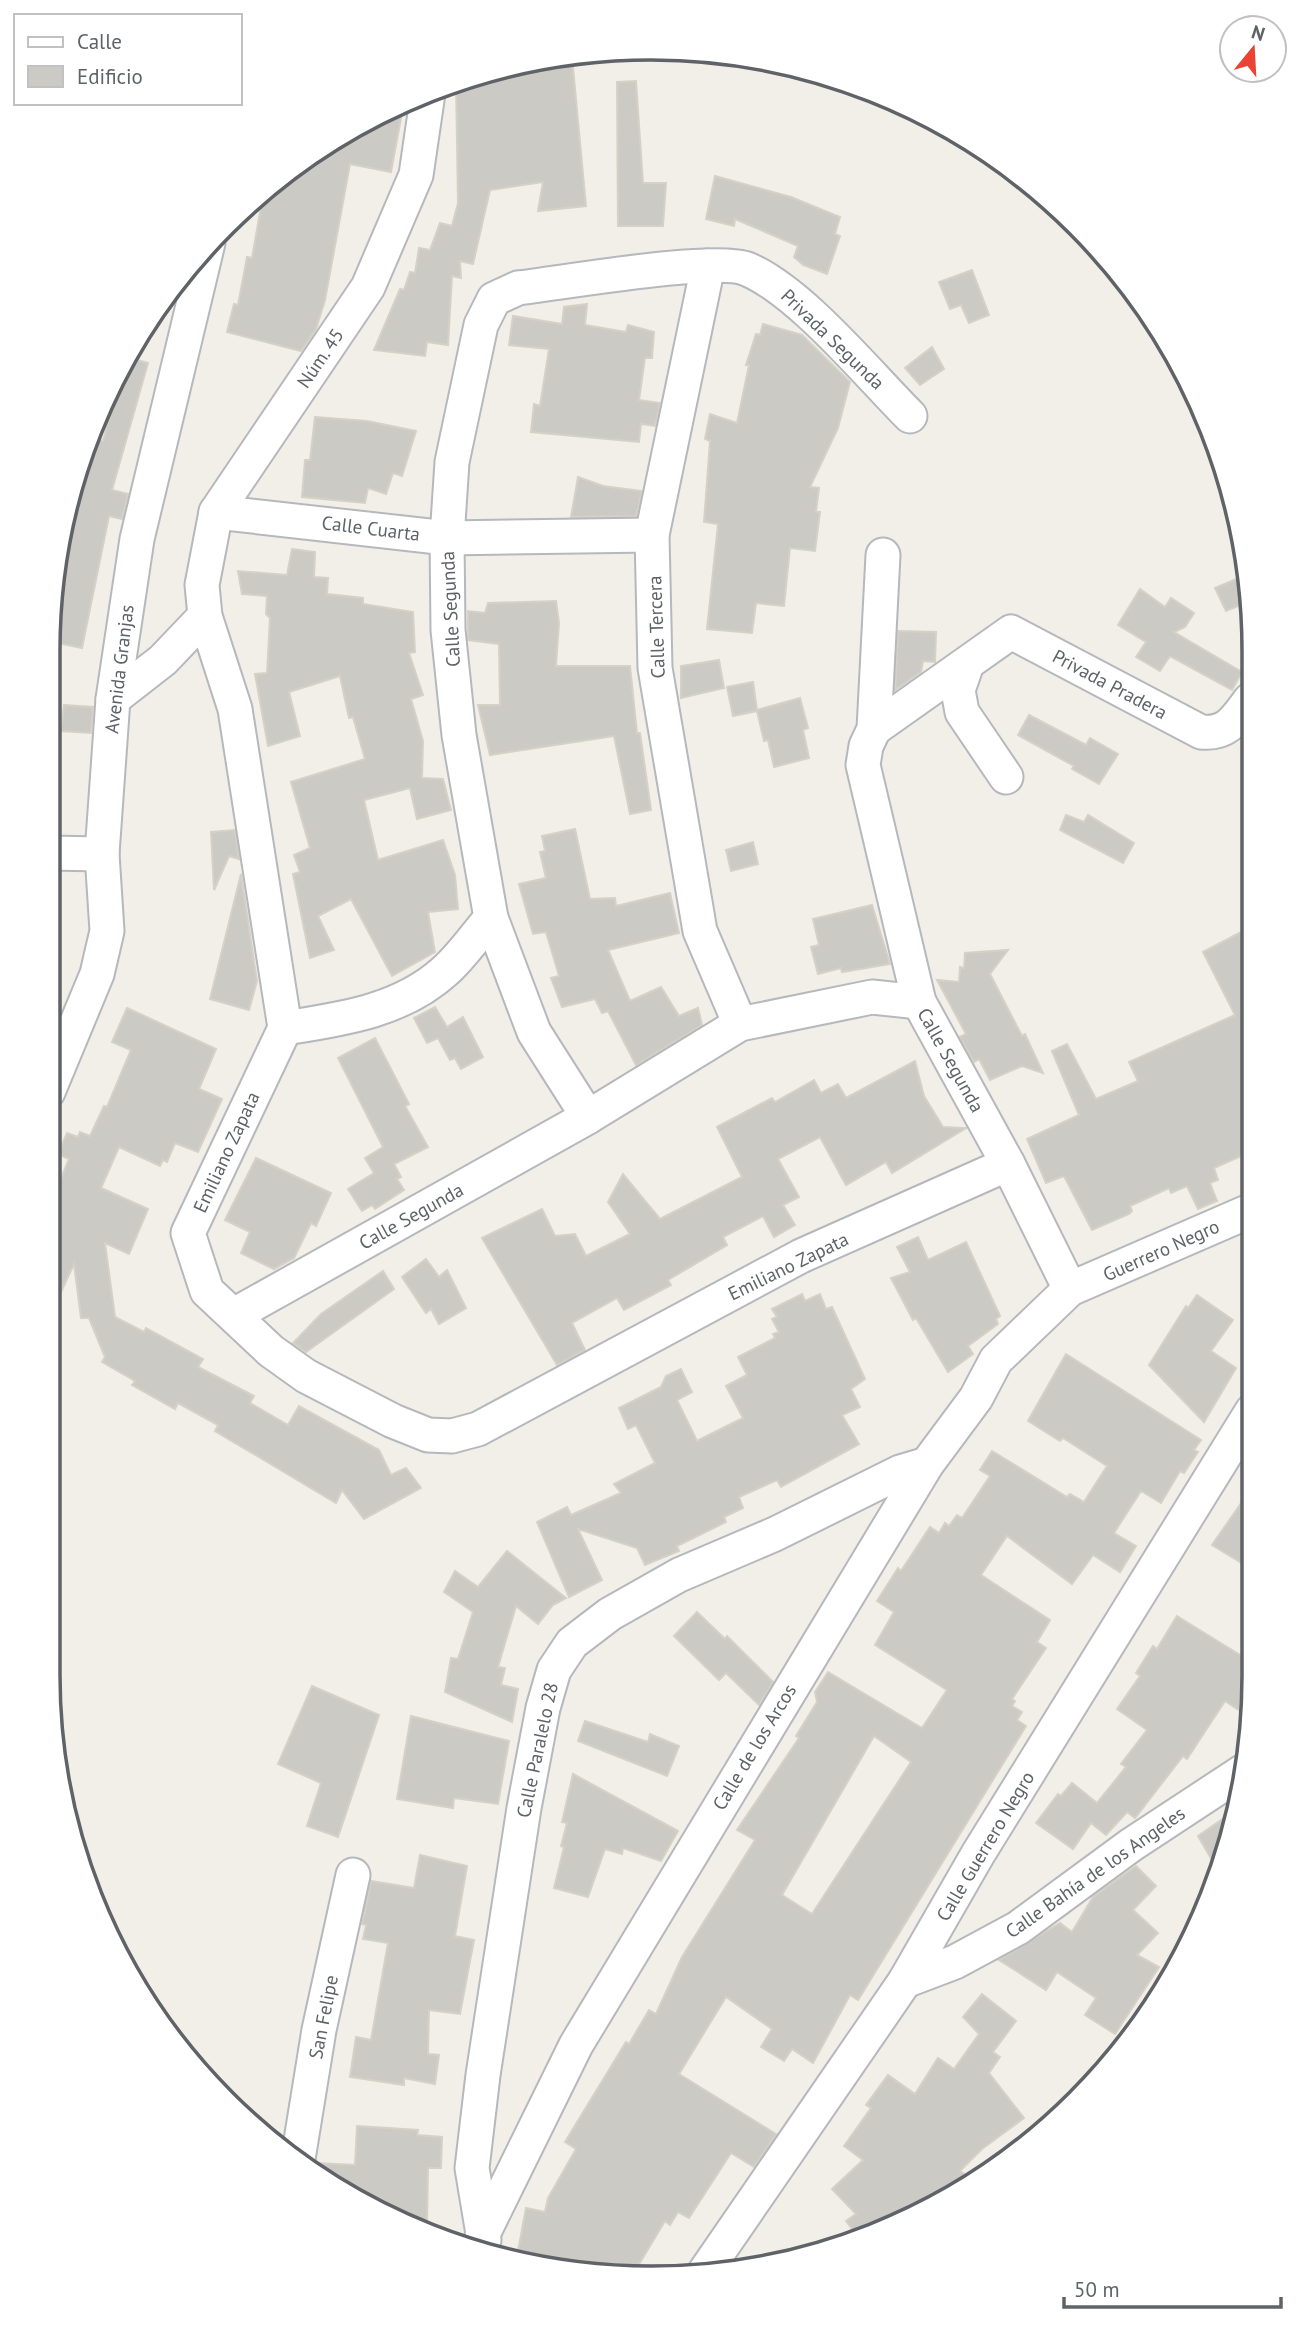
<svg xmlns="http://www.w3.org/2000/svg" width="1302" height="2325" viewBox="0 0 1302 2325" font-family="'PT Sans',sans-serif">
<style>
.building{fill:#cccac5;stroke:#d6d1c6;stroke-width:2;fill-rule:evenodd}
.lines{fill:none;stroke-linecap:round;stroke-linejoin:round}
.minor-casing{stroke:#b5b8bc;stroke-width:37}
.minor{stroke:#fff;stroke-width:33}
.labels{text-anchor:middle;stroke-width:5;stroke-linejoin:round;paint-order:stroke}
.street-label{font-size:19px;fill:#5f6368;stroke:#fff}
.rim{fill:none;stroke:#5f6368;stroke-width:3.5}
</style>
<rect width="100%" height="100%" fill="#f1efe8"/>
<g class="building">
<polygon points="568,56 572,57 586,206 538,211 543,182 490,190 473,264 460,261 461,278 452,276 448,345 427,342 425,356 374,350 400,289 404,290 410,272 415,273 419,248 430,250 440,223 452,226 458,203 456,82 495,68"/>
<polygon points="636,81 643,183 666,183 663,226 618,226 617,82"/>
<polygon points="404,102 391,172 350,164 325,300 316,329 301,351 227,332 234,304 238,305 247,257 252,258 264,190 284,172 384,109"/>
<polygon points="715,176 791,197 840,217 835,234 840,236 827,274 803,265 794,257 798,246 735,219 734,226 706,219"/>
<polygon points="972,270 989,315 969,323 961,305 950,309 939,282"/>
<polygon points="587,304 585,325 626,332 628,325 654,332 652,358 645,358 639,400 660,403 655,426 641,424 639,442 531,432 534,404 540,406 549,349 509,345 513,316 562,324 564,307"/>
<polygon points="763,324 802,335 850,382 838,428 810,487 819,488 816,512 820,512 815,551 790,548 784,606 756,603 752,633 707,629 718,524 704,522 710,441 705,439 710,414 737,423 749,365 746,365 756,334 760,335"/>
<polygon points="932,347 944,369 920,385 905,368"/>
<polygon points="126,357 148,363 112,490 128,494 122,519 109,516 82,648 48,641 49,612 68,494 91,438 103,441"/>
<polygon points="315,417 367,421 416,431 402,476 393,473 386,494 368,488 365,503 302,497 305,460 310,460"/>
<polygon points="578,477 603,486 642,491 636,516 571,517"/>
<polygon points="292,549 315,552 314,577 328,578 327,594 363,598 363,604 413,612 415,652 409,653 423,695 411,699 423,741 422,778 443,779 451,810 417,819 410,788 364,800 378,860 443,840 455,875 458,909 428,912 435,952 392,976 351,899 318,916 334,950 310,958 293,874 300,872 294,855 310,848 291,782 365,759 353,717 349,718 340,676 289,692 300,736 268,746 255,674 267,673 270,618 266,614 267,596 242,594 238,571 287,575"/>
<polygon points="1250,573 1250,601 1226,611 1215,588"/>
<polygon points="1140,589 1165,607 1171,598 1194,613 1185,627 1174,632 1242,672 1232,690 1170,656 1160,671 1136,657 1146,642 1118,625"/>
<polygon points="556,601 559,623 556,666 630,666 637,733 640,733 651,810 630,814 614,736 490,755 478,705 500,705 499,644 468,640 468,611 485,613 488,603"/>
<polygon points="898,631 936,632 935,662 923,661 921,672 895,690"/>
<polygon points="719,660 724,688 681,698 681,666"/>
<polygon points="753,682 757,710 800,698 808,728 803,730 809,758 774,767 768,740 764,741 757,711 733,716 727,687"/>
<polygon points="64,705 93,707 91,733 61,731"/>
<polygon points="1029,715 1086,745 1090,738 1118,754 1099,784 1072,769 1074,766 1018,735"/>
<polygon points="1066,815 1084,822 1088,815 1134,843 1123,863 1060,830"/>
<polygon points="575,829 590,899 615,898 616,906 670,893 679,933 608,950 630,1001 661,987 679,1016 698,1008 702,1025 636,1065 608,1011 602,1013 595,999 562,1007 551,978 559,976 546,932 533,934 519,884 546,878 540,852 545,851 542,836"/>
<polygon points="235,830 239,859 229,856 214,890 211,832"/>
<polygon points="753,842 758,864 731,871 726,850"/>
<polygon points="241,874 257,981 249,1010 210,999"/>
<polygon points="872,905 890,964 842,972 841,968 818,974 811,947 819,945 813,919"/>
<polygon points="1251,927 1252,1151 1214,1168 1218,1180 1210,1183 1217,1201 1198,1209 1187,1186 1171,1193 1169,1188 1130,1206 1132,1211 1129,1214 1092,1230 1064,1176 1046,1183 1027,1139 1079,1115 1052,1051 1067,1044 1096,1099 1138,1081 1129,1062 1235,1015 1203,952"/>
<polygon points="1008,950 990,974 1022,1036 1025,1034 1043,1073 1022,1066 990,1080 979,1059 974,1062 960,1037 966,1034 937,980 959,982 960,967 964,968 965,953"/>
<polygon points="435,1007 447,1027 463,1017 483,1057 461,1069 455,1058 450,1060 438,1038 427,1043 414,1018"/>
<polygon points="127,1008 216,1049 199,1089 222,1099 198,1152 175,1143 167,1162 163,1160 160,1166 119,1147 101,1188 148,1209 129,1254 105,1243 115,1317 144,1332 146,1328 203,1359 198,1367 254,1396 250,1403 288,1425 299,1406 379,1450 391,1475 406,1468 421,1488 364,1519 342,1490 336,1503 215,1431 218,1425 178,1403 175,1409 132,1385 135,1381 102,1362 105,1357 89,1318 81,1318 74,1264 48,1320 48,1255 56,1237 48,1233 48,1210 69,1159 58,1154 67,1133 78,1137 80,1132 90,1136 104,1106 107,1107 131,1050 112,1042"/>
<polygon points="375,1038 409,1104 405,1106 428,1147 394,1164 401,1177 397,1179 404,1190 375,1209 372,1205 362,1211 348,1189 374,1173 365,1158 383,1147 338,1058"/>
<polygon points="915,1061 924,1096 943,1127 966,1128 892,1173 886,1162 846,1185 820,1137 778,1159 799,1197 783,1205 795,1225 774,1237 763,1216 723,1237 727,1245 668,1280 671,1285 624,1310 617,1298 572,1323 585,1350 557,1365 482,1238 542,1209 555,1236 575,1234 586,1256 630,1234 608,1202 623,1174 660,1219 742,1177 717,1127 772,1098 775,1102 814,1080 821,1093 838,1084 846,1098"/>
<polygon points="256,1158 331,1193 316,1226 311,1223 294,1258 274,1269 241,1253 250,1232 225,1220"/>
<polygon points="918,1237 928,1260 966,1242 1000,1316 996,1319 998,1324 968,1346 973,1354 948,1372 916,1318 913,1320 891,1278 910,1272 897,1247"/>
<polygon points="426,1259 439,1277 447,1270 466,1308 439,1324 431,1309 426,1313 402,1277"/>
<polygon points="383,1271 394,1289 306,1352 293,1343 321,1314"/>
<polygon points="802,1294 805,1301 820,1294 826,1309 832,1307 865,1379 851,1389 860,1407 842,1415 859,1444 781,1487 777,1480 739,1497 743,1508 724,1517 726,1522 677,1546 679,1551 645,1565 637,1548 578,1529 602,1580 569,1597 537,1522 567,1507 571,1515 621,1493 614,1484 655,1463 636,1425 628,1429 619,1408 661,1387 666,1376 681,1369 692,1392 677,1400 697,1441 743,1418 726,1386 747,1375 738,1357 775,1338 773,1334 779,1332 772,1319 777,1317 772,1309"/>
<polygon points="1197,1295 1233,1320 1211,1351 1236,1368 1204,1422 1149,1365 1186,1306 1188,1308"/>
<path d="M1066,1354L1201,1440L1194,1450L1198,1452L1184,1473L1180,1471L1161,1503L1141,1491L1114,1533L1136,1546L1120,1572L1093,1555L1072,1584L1007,1536L981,1575L1050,1620L1037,1642L1046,1648L1012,1699L1015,1701L1012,1706L1022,1712L1017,1720L1026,1726L858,2000L850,1995L813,2063L792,2049L784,2061L761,2047L772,2029L726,1997L679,2074L776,2134L754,2167L731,2153L689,2218L678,2212L670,2225L665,2221L635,2271L545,2262L546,2256L518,2251L526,2208L545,2212L548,2198L576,2149L565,2142L626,2042L629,2044L649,2010L656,2014L682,1957L755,1840L737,1830L799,1738L796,1736L817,1702L815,1692L828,1672L922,1728L947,1690L875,1645L894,1612L877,1601L898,1568L901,1571L930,1527L939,1533L945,1523L949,1526L957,1515L962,1518L990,1476L980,1470L992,1451L1067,1497L1070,1494L1084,1502L1107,1466L1063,1438L1060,1441L1028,1421ZM874,1736L911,1762L812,1914L782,1895Z"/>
<polygon points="1253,1486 1253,1570 1212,1545"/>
<polygon points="507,1551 566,1598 553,1605 538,1624 516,1606 498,1667 505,1668 501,1685 518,1689 512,1722 445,1692 451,1658 458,1659 473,1612 444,1592 455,1571 478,1587"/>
<polygon points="697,1612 725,1639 727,1636 773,1682 759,1705 726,1673 719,1680 674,1636"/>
<polygon points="1177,1616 1253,1663 1252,1719 1225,1701 1187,1759 1183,1756 1135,1818 1127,1812 1106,1835 1091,1823 1073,1849 1036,1823 1058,1794 1061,1796 1072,1783 1097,1803 1126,1767 1121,1764 1147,1730 1117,1709 1140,1676 1136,1673 1153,1646 1157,1649"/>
<polygon points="312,1686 379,1715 338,1837 307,1826 321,1783 278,1764"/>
<polygon points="411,1716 509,1741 498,1804 454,1798 453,1808 397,1799"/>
<polygon points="585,1721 648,1742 650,1734 679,1746 667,1776 578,1741"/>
<polygon points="573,1774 678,1831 661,1861 623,1848 622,1854 605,1849 588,1897 554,1888 564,1847 561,1846 567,1823 562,1822"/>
<polygon points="1234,1811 1223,1868 1220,1874 1198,1836"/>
<polygon points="420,1855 467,1866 455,1936 474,1940 460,2014 429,2010 428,2054 439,2055 435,2084 404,2078 404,2085 350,2077 356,2037 371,2040 388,1943 363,1939 366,1925 362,1924 371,1881 414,1888"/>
<polygon points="1136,1866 1156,1886 1133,1910 1158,1933 1137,1955 1159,1967 1115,2034 1085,2015 1096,1998 1057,1972 1046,1990 999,1960 1060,1923 1072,1932 1093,1897"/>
<polygon points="982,1994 1016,2021 993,2052 1000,2057 989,2073 1024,2118 982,2149 960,2171 969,2177 882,2232 858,2237 846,2221 856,2214 832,2189 863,2160 844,2146 871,2108 866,2105 888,2075 915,2094 938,2058 954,2069 979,2034 963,2017"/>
<polygon points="357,2126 418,2130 417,2135 442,2137 441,2168 428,2168 427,2227 312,2172 316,2163 355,2165"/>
</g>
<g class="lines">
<defs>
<g id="minor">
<polyline points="428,93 416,175 368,287 216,512 202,585 205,616 235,709 285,1028 188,1233 207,1291 271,1351 306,1376 393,1421 428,1435 452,1436 478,1429 801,1256 1008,1164"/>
<polyline points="708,266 652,535 655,668 700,931 740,1024"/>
<polyline points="216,512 447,538 652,535"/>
<polyline points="883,555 874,729 866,746 863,765 919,1002 1008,1164 1070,1289"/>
<polyline points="967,664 958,690 962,712 1006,777"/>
<polyline points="113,699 163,660 205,616"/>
<path d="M874,729L1011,632L1201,732C1227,735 1236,719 1250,700"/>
<polyline points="48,853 102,854"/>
<path d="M285,1028C342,1019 401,1011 445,971C462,956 476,935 491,918"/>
<polyline points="48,1092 97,974 107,931 102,854 113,699 137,539 208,243"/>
<path d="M588,1117L534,1032L491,918L459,735L448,630L447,538L452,462L481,325L494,299L518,288C562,283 715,256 747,269C801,292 867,373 910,416"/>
<polyline points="234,1315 588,1117 740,1024 872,997 919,1002"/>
<polyline points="905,1981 955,1962 1018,1928 1131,1845 1242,1772"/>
<polyline points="298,2159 319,2030 353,1875"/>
<polyline points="482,2236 576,2045 927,1464 976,1398 996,1360 1070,1289 1252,1210"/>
<polyline points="484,2240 472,2168 483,2075 524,1808 543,1708 554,1670 572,1643 610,1614 679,1575 775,1534 900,1472 927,1464"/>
<polyline points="704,2273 905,1981 978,1854 1252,1411"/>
</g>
</defs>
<use href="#minor" class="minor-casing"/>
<use href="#minor" class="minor"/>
</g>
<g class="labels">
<g class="street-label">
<text transform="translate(833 339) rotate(44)" y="7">Privada Segunda</text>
<text transform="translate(320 358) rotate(-56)" y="7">Núm. 45</text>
<text transform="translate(371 528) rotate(7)" y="7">Calle Cuarta</text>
<text transform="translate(450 609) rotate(-93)" y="7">Calle Segunda</text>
<text transform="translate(656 627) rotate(-92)" y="7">Calle Tercera</text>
<text transform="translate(119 669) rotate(-83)" y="7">Avenida Granjas</text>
<text transform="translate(1110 684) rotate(28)" y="7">Privada Pradera</text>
<text transform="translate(951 1060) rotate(61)" y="7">Calle Segunda</text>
<text transform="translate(226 1152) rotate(-65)" y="7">Emiliano Zapata</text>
<text transform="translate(411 1216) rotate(-29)" y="7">Calle Segunda</text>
<text transform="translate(1161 1250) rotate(-24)" y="7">Guerrero Negro</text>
<text transform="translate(788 1266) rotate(-26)" y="7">Emiliano Zapata</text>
<text transform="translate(754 1747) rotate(-59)" y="7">Calle de los Arcos</text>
<text transform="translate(537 1750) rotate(-78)" y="7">Calle Paralelo 28</text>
<text transform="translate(985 1846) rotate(-59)" y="7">Calle Guerrero Negro</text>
<text transform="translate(1095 1872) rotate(-35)" y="7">Calle Bahía de los Angeles</text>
<text transform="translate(323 2017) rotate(-79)" y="7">San Felipe</text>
</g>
</g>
<path d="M0 0H1302V2325H0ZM651 60H651A591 591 0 0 1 1242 651V1675A591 591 0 0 1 651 2266H651A591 591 0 0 1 60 1675V651A591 591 0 0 1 651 60Z" fill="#fff" fill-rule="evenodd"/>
<path class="rim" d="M651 60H651A591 591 0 0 1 1242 651V1675A591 591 0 0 1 651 2266H651A591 591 0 0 1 60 1675V651A591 591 0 0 1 651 60Z"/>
<rect x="14" y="14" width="228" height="91" fill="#ffffff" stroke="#bfc1c3" stroke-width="2"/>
<rect x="28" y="37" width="35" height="10" fill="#ffffff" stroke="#bfc1c3" stroke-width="2"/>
<text x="77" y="49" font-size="21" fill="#5f6368">Calle</text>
<rect x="28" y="66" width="35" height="21" fill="#cccac5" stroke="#bfc1c3" stroke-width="2"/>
<text x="77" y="84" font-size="21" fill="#5f6368">Edificio</text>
<g transform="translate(1253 49) rotate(18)"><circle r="33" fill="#ffffff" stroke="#bfc1c3" stroke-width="2"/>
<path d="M0-5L12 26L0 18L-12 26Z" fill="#ea4335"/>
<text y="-10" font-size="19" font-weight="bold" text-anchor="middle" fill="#5f6368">N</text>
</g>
<path d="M1064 2297v10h217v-10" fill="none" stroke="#5f6368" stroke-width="3.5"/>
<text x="1074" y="2297" font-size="21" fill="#5f6368" stroke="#ffffff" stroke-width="5" paint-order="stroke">50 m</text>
</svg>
